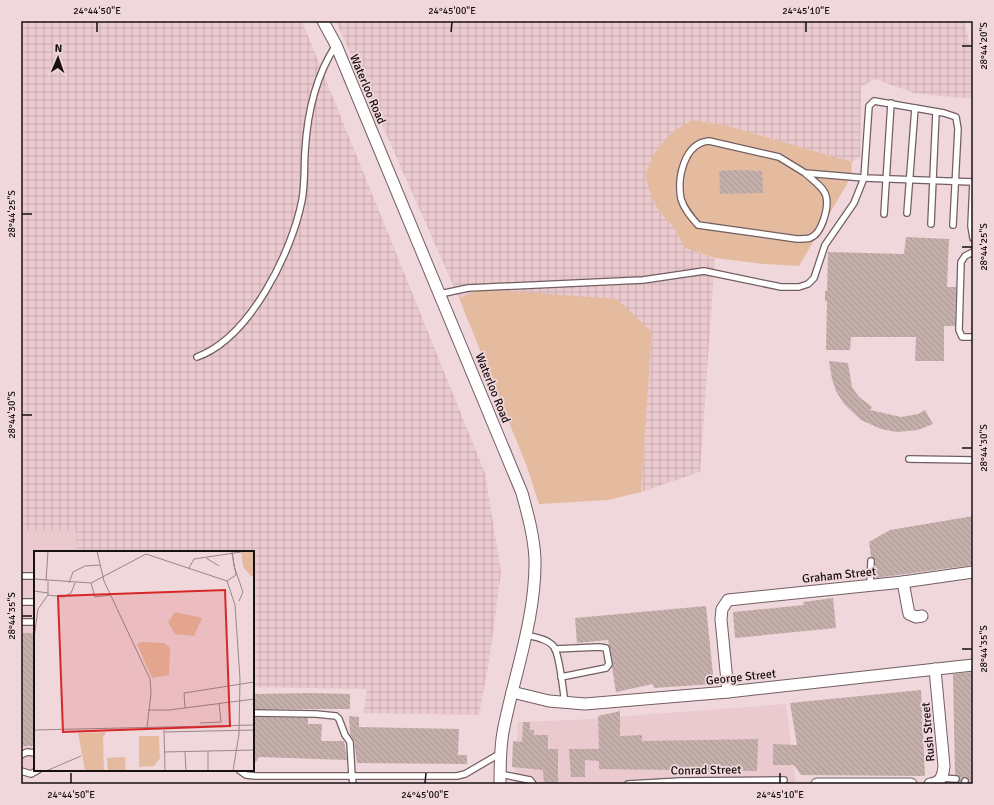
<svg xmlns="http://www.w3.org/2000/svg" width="994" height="805" viewBox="0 0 994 805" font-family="Signika,sans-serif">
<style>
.built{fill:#eacacf}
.industrial{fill:url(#industrial-grid)}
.park{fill:#e5bba0}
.building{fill:url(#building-back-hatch)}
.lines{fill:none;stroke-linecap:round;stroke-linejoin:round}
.lane-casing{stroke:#725e61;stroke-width:8}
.street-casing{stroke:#725e61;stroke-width:13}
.lane{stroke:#fff;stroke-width:5.5}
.street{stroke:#fff;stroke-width:11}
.ticks{fill:none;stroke:#170f11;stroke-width:1.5}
.labels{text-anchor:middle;stroke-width:3.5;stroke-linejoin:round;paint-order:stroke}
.street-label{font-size:12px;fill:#170f11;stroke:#efd7db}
.inset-road{fill:none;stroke:#99878a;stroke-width:1}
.view{fill:#d62828;fill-opacity:0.15;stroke:#d62828;stroke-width:2}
.inset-edge{fill:none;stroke:#170f11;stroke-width:2}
.neatline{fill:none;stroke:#170f11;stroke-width:1.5}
.ticks-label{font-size:10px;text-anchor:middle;fill:#170f11}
</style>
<defs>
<pattern id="industrial-grid" width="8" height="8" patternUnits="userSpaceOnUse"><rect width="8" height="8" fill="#eacacf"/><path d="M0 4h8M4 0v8" fill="none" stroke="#c8acb1"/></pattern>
<pattern id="building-back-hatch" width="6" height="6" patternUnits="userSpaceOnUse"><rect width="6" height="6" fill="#c5afab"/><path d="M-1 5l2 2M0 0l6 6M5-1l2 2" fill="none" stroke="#a89592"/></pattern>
</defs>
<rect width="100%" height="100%" fill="#efd7db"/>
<g class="built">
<polygon points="21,531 77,531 77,552 35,552 35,770 82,770 82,772 21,771"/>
<polygon points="786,704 796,784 514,784 518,722 575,720"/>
</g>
<g class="industrial">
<polygon points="21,21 302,21 485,473 501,573 489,661 479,715 364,713 367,689 253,687 253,552 77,552 76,531 21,531"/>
<polygon points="336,21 964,21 973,57 972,99 914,93 875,79 861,87 860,157 852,162 724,125 692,120 659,211 672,225 685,248 715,258 700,472 641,492 652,332 480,289 459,298"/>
<polygon points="82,770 215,770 215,771 82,772"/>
</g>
<g class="park">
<polygon points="692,120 724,125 852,162 851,177 799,266 764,264 715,258 685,248 672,225 659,211 652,198 645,175 654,154 671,133"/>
<polygon points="480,289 617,299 652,332 641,492 608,500 539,504 527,467 459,298"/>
</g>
<g class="building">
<polygon points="737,170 762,171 763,193 720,194 719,171"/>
<polygon points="906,237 949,239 947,287 956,287 955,326 944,326 944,361 915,361 916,337 851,337 850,350 826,350 827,301 825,301 825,291 827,291 828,252 904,254"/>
<polygon points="829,361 848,363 852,387 859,397 872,407 870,410 901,417 918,414 925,410 933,424 918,430 897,432 881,429 861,420 844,404 836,391 832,379"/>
<polygon points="973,516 973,565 876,578 875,561 871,557 869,542 890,530"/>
<polygon points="833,598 836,628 735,638 733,612 804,605 803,602"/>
<polygon points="706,606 714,684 654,688 653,684 616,692 612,667 613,663 608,640 577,643 575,618"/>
<rect x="21" y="633" width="14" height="113"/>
<polygon points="973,672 973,784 968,784 968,778 965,777 962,778 960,784 956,783 960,779 955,775 953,674"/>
<polygon points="921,690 925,776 801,775 794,765 773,765 773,744 797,745 790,703"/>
<polygon points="310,693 350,694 350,709 253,709 253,694"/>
<polygon points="620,711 620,736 642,735 642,741 758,739 757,771 599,769 599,761 585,760 585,777 571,777 569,749 599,749 598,716"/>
<polygon points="349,716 359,717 359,727 459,729 458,755 467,755 467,764 357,763 354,741 350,734"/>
<polygon points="255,717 308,718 308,724 322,724 321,741 344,741 347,760 259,757 253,766"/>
<polygon points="523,722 530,722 530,730 534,730 534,735 548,735 548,749 558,749 558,784 544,784 543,770 512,767 513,741 522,742"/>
</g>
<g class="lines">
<defs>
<g id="lane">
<path d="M805,173C811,179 824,187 826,196C829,207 822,234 810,238C806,239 801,239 797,239L698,225C691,217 684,209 681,199C677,178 684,143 709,141L779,157L805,173L864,178L973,182"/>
<polyline points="973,182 971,226 973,238"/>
<polyline points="907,213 915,108"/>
<polyline points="884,214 891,103"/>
<polyline points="931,224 936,112"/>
<polyline points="973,252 965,256 961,262 959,330 962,337 973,337"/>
<polyline points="440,294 468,288 643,280 704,271 781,287 799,287 808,284 814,278 825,245 854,203 864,178 869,106 874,101 944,113 956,117 958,129 953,225"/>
<path d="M197,357C250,338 292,252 302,200C305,184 304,168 305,152C307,115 315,77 336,45"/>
<polyline points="909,459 973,460"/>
<polyline points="21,576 35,576"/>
<polyline points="870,585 871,561"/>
<polyline points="21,602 35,602"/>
<polyline points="21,622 35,622"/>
<path d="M526,635C535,637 548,639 554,647C560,656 563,691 565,703"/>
<polyline points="555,649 599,647 606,648 609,664 606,668 561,677"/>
<polyline points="21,755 27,752 35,753"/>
<polyline points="239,770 246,775 255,776 352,776 350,742 345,735 339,719 336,716 316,714 253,713"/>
<polyline points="21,771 31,774 38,770"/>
<polyline points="500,774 530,780 533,784"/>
<polyline points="942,778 956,779"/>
<polyline points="353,784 352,776 457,776 465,774 501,753"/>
<polyline points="628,784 681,781 784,780"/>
<polyline points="964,784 965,781"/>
</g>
<g id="street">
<path d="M323,21L336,45L522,493C528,515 534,537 535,559C536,618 514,675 503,732C500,749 500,767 500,784"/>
<polyline points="903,582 909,614 916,617 922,616"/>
<polyline points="512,692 549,701 585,704 728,692 973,665"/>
<polyline points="728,692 721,619 722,609 728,600 903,582 973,572"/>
<polyline points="817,784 911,784"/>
<path d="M930,784C941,783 943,776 944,766L935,669"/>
</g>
</defs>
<use href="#lane" class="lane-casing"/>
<use href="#street" class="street-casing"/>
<use href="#lane" class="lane"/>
<use href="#street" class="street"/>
</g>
<path class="ticks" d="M97,32V22M451,32L452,22M806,32V22M962,46H972M22,214H32M962,247H972M22,415H32M962,448H972M22,616H32M962,649H972M71,783V773M425,783L426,773M780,783V773"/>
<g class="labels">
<g class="street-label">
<text transform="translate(368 89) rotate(67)" y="4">Waterloo Road</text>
<text transform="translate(493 388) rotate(68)" y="4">Waterloo Road</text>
<text transform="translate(839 575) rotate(-6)" y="4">Graham Street</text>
<text transform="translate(741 677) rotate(-6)" y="4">George Street</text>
<text transform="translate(928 732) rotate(-95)" y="4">Rush Street</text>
<text transform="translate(706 770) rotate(-1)" y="4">Conrad Street</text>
</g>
</g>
<g transform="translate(34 551)">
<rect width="220" height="220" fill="#efd7db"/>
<path d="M207,0H220V29V25H217L209,16ZM72,181L69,187L70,220H51L44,182Z" fill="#e5bba0"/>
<path d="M141,61L168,67L160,85L141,83L134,71ZM107,91L130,92L136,97L135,124L118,127L103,93ZM105,185H125L126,207L120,215L105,216ZM91,206L92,220H74L73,207Z" fill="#e5bba0"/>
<path class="inset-road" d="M63,0L70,30L116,128L117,142L113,177M198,0L200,15L209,41L205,50M172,7L185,15M155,17L160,8L207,1M0,28L57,32L112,3L193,30M12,30L14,0M193,30L201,54L206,128L205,183L199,220M193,30L202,24L198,2M35,32L39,21L51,15L66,14M57,32L61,46L77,44M0,40L14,42M14,44L30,46L37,42L41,32M0,87L4,58L14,44V30M151,157L150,142L220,131M114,159H135L220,148M166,172L187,171L185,152M0,179L220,174M130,179L131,220M130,181L220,179M174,200V220M130,201L220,199M151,201L152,220M12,220L47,205"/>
<path class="view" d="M191,39L196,175L29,181L24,45Z"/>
<rect width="220" height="220" class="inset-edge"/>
</g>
<rect width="994" height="805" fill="none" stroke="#efd7db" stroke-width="44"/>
<g transform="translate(58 58) rotate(2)" stroke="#efd7db" stroke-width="3" paint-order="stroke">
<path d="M0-3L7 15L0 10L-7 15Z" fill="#170f11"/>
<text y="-6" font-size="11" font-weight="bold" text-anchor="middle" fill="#170f11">N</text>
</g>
<rect x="22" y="22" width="950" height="761" class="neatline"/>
<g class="ticks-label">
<text x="97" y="14">24°44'50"E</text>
<text x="452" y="14">24°45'00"E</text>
<text x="806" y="14">24°45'10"E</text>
<text transform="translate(983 46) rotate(-90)" y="4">28°44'20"S</text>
<text transform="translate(11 214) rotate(-90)" y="4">28°44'25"S</text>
<text transform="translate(983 247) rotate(-90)" y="4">28°44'25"S</text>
<text transform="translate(11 415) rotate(-90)" y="4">28°44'30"S</text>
<text transform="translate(983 448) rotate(-90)" y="4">28°44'30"S</text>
<text transform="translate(11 616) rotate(-90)" y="4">28°44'35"S</text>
<text transform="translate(983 649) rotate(-90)" y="4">28°44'35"S</text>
<text x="71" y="798">24°44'50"E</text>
<text x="425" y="798">24°45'00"E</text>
<text x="780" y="798">24°45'10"E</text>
</g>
</svg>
